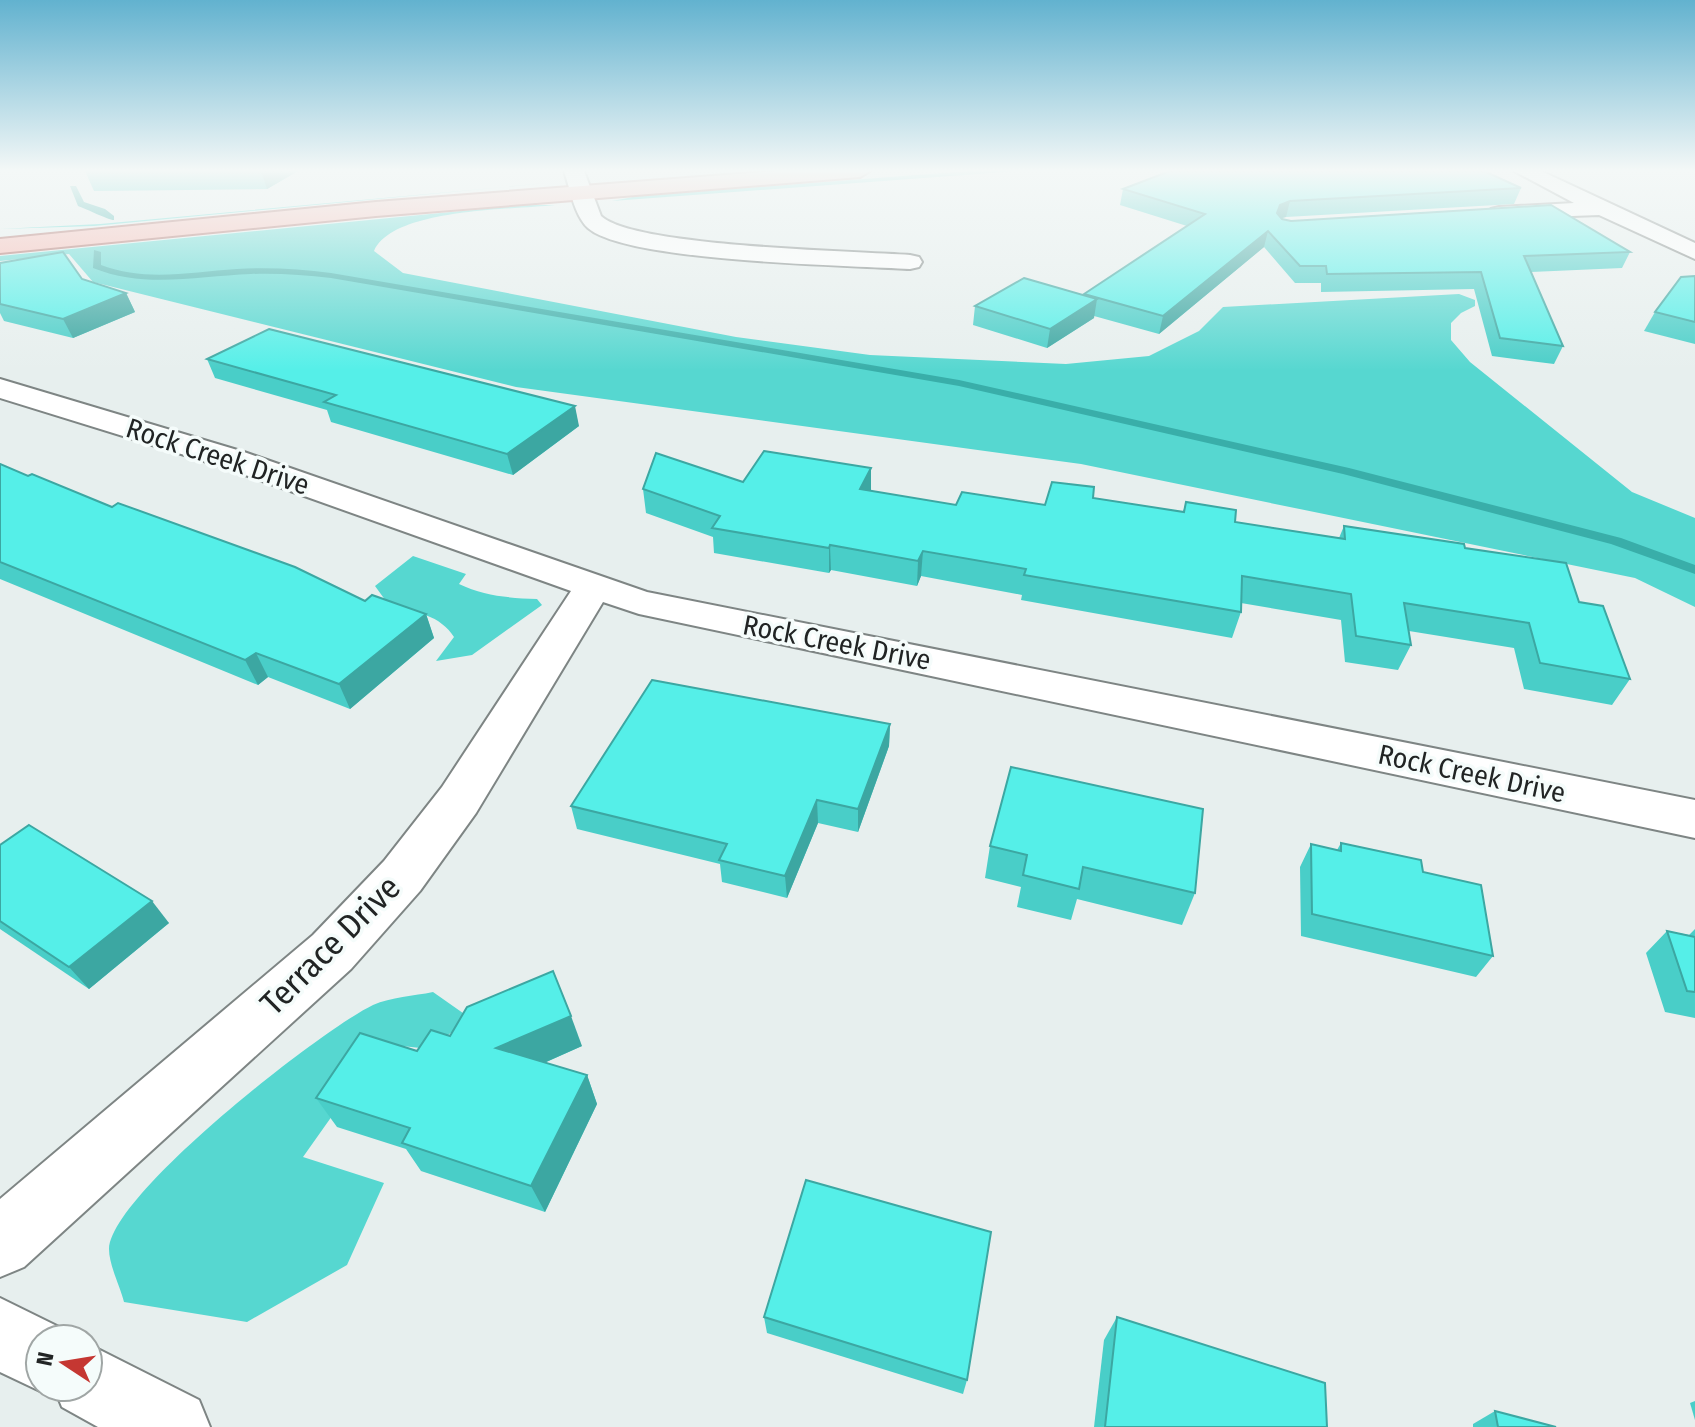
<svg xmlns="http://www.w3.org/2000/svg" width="1695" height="1427" viewBox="0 0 1695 1427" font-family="'Fira Sans Condensed',sans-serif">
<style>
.green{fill:#56d7d0}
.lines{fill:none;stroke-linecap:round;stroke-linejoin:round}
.stream{fill:#39aea9;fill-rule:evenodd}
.street-casing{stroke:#7e8584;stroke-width:4}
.primary-casing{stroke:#aa645d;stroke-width:4}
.street{fill:#fff;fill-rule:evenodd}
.primary{fill:#f8b7b0;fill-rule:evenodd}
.wall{fill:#49cec8}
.shaded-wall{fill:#3ca7a2}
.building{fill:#55efe8;stroke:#3ca7a2;stroke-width:2}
.labels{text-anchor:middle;stroke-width:7;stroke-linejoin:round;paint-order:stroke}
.street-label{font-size:28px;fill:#212424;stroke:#f5fcfb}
.near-street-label{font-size:34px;fill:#212424;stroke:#f5fcfb}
</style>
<rect width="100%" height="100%" fill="#e7efee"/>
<g class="green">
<polygon points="969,171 1019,171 612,201 638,196"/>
<polygon points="547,183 94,226 0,229 100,224"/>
<path d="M523,205H555C512,210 393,208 374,251L403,273L736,337L870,355L1066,364L1149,356L1199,331L1223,307L1459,294L1475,300V306L1461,313L1451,323V340L1470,362L1632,492L1695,518V607L1635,578L1081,464L516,387L93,282L69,254L0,261V256Z"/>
<path d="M413,556L466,574L459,584C484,596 509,598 537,599L542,605L472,655L436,661L454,637C441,616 415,610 391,608L375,586Z"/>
<path d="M433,992L470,1018L430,1049L383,1044L303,1157L384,1183L347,1265L247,1322L124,1302C120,1286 109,1265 109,1249C111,1194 321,1030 373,1005C391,997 414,996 433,992Z"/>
</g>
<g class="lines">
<g class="stream">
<path d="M70,186H76L84,202L105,209L114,216V220C108,220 87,209 78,206Z"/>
<path d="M94,250L101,252V265C145,282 191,272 237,269C269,267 300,269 331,273L959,380L1349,468L1621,538L1695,565V574L1611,544L1343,474L959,386L331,278C305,275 278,273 251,274C197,276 145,289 93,268Z"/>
</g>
<defs>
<g id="street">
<path d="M564,171H584L601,216C634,247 854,251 910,255L919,257L922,262L919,267L910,269C848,265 627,262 588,228C574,215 570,188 564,171Z"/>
<polygon points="1514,171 1541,171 1695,243 1695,259 1599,215 1491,219 1488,214 1491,209 1499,207 1574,203"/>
<polygon points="0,379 244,452 647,592 1695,800 1695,838 639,614 603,602 476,813 420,891 351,969 24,1267 0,1277 0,1199 313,935 384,861 442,787 571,591 220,466 0,398"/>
<polygon points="0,1298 65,1330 69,1339 40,1339 40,1387 50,1387 40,1391 0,1372"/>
<polygon points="88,1344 199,1400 210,1427 98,1427 62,1407 54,1387 88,1387"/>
</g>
<polygon id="primary" points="778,171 870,171 860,177 376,216 0,253 0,239 376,202"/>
</defs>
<use href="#street" class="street-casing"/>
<use href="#primary" class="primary-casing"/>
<use href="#street" class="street"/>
<use href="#primary" class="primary"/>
</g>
<g class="wall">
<polygon points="85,171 298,171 267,189 94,191"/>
<polygon points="1521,188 1514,204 1286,217 1281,218 1291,221 1630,252 1622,268 1531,272 1563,346 1554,364 1492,356 1474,289 1321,292 1321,283 1295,283 1264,247 1159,334 1094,316 1094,318 1047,348 973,325 975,306 1084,295 1187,226 1120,205 1123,189"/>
<polygon points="0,263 82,279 126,293 135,312 73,338 4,321 0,313"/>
<polygon points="1695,276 1695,344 1644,331 1655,312"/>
<polygon points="207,359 579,426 513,475 331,422 327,410 215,378"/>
<polygon points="0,464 28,476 365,601 426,614 434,638 350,709 268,677 258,685 0,579"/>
<polygon points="871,468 871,491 956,505 1045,505 1093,498 1183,512 1186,502 1235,522 1339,538 1344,526 1465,548 1579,602 1630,679 1612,705 1524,689 1514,648 1409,631 1411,645 1398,670 1345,662 1341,620 1241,603 1241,612 1232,638 1021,600 1022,595 921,576 917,586 831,570 829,573 714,553 713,537 646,513 643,489 743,482"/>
<polygon points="890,724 889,746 858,832 818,823 787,898 722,882 720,864 577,829 571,806"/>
<polygon points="1341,843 1423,872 1493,956 1476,977 1301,936 1300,867 1311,844 1337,850"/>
<polygon points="0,845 169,923 89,989 0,929"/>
<polygon points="990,846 1195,893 1182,925 1077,899 1071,920 1017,907 1021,887 985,878"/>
<polygon points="1695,929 1695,1018 1665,1012 1646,953 1667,931 1689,935"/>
<polygon points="450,1036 582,1046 544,1063 587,1075 597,1104 545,1212 421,1171 406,1149 337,1127 316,1098"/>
<polygon points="764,1317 967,1380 963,1394 767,1333"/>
<polygon points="1117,1317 1327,1427 1094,1427 1104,1340"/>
<polygon points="1695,1401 1695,1420 1690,1403"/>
<polygon points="1495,1411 1556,1427 1473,1427 1473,1424"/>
</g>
<g class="shaded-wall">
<polygon points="261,171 298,171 267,189"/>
<polygon points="1290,201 1286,217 1275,220 1272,229 1280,205"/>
<polygon points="1268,231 1264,247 1159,334 1163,316"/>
<polygon points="126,293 135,312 73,338 63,319"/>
<polygon points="1097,299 1094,318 1047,348 1050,329"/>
<polygon points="575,406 579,426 513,475 507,454"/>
<polygon points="871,468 871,492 860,489"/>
<polygon points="830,545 831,570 829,573 829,548"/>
<polygon points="923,551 921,576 917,586 918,561"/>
<polygon points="426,614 434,638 350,709 339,684"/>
<polygon points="256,653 268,677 258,685 245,660"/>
<polygon points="890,724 889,746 858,832 858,809"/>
<polygon points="817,800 818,823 787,898 785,876"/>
<polygon points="152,901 169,923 89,989 69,967"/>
<polygon points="571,1016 582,1046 510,1078 496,1048"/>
<polygon points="587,1075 597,1104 545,1212 531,1186"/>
</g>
<g class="building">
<polygon points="1170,171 1484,171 1521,188 1290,201 1280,205 1277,213 1282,219 1291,221 1551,205 1630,252 1524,256 1563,346 1500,338 1481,272 1327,274 1326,266 1300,266 1268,231 1163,316 1084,294 1205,214 1123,189"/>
<polygon points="63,252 82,279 126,293 63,319 0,304 0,263"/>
<polygon points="1695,276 1695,322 1655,312 1681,277"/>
<polygon points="1024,278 1097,299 1050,329 975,306"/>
<polygon points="269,329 575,406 507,454 324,402 336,395 207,359"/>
<polygon points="764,451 871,468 860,489 956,505 962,492 1045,505 1052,482 1094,487 1093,498 1184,512 1186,502 1236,510 1235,522 1345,539 1344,526 1464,544 1465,548 1566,563 1579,602 1603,606 1630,679 1540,663 1529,623 1404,603 1411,645 1356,636 1351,594 1242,576 1241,612 1024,575 1026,569 923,551 918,561 830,545 829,548 712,528 720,516 643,489 656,453 743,482"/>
<polygon points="0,464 28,476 32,474 112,507 118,503 295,567 365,601 372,595 426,614 339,684 256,653 245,660 0,562"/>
<polygon points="652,680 890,724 858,809 817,800 785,876 719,860 727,844 571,806"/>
<polygon points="1011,767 1203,809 1195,893 1083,867 1079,889 1023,875 1027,855 990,846"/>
<polygon points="29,825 152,901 69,967 0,921 0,845"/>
<polygon points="1341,843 1421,860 1423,872 1481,885 1493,956 1312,914 1311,844 1341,851"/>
<polygon points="1667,931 1695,937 1695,992 1687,991"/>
<polygon points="553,971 571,1016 496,1048 587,1075 531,1186 402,1143 410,1128 316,1098 360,1033 417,1051 431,1030 450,1036 467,1007"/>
<polygon points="806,1180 991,1232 967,1380 764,1317"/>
<polygon points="1117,1317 1325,1383 1327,1427 1105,1427"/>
<polygon points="1495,1411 1556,1427 1498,1427"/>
</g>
<linearGradient id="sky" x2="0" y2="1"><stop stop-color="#62b2cf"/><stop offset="0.46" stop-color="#f4f8f7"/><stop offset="1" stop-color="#f4f8f7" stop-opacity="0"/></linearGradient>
<rect width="1695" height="371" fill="url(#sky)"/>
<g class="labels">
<g class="street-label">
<text transform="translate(218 456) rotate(18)" y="10">Rock Creek Drive</text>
<text transform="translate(837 642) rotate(11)" y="10">Rock Creek Drive</text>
<text transform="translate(1472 773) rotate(12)" y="10">Rock Creek Drive</text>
</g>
<g class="near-street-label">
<text transform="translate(330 945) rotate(-45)" y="12">Terrace Drive</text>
</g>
</g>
<g transform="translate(64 1363) rotate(282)"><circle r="38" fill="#f5fcfb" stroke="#a0a6a5" stroke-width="2"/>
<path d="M0-6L14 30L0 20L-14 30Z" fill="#c53732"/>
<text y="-12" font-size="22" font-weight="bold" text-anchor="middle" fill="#212424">N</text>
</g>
</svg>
